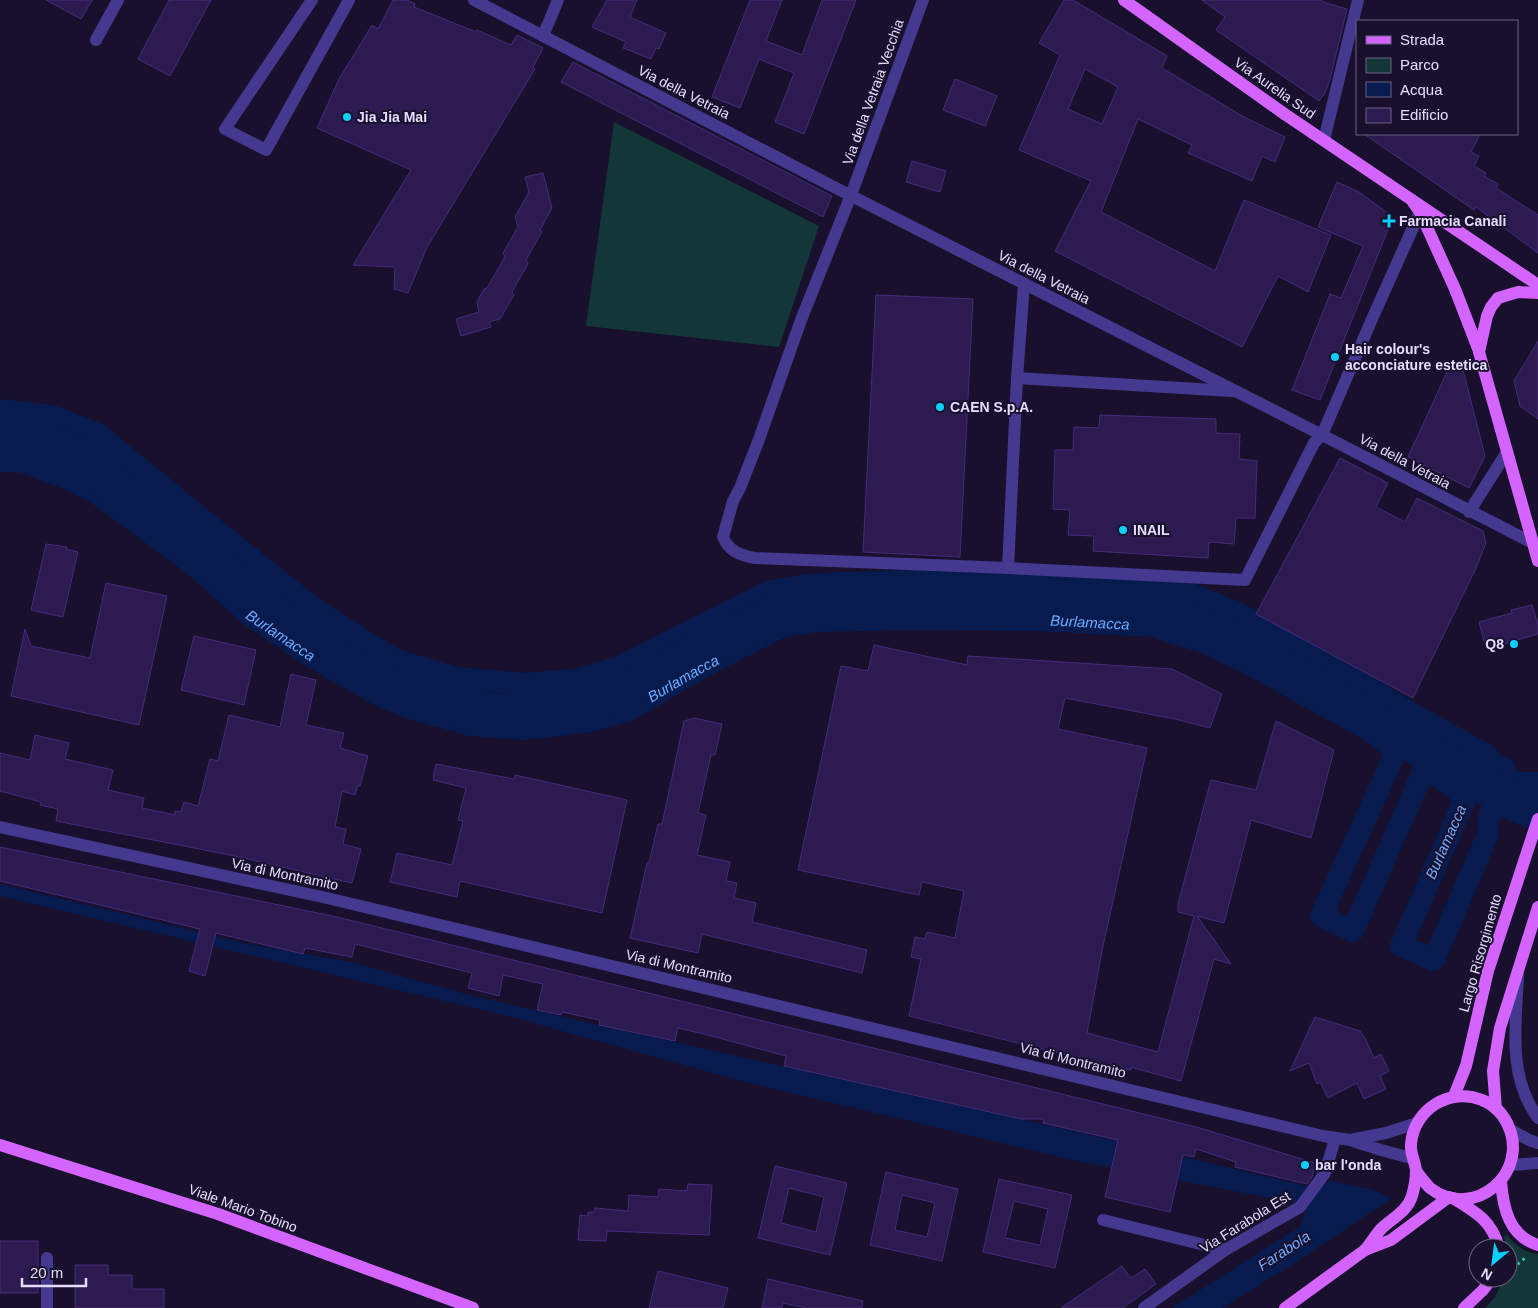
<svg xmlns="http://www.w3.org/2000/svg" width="1538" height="1308" viewBox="0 0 1538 1308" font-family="Arial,sans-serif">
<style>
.green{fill:#133638}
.water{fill:#081b4f}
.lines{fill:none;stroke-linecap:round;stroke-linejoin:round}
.canal{stroke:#081b4f;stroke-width:22}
.river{stroke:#081b4f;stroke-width:39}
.building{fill:#2b1b50;stroke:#442c7d;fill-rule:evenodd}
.path{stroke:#2ac0c6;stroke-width:3;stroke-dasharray:2.5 4;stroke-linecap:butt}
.minor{stroke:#44398f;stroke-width:12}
.major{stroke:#d464ff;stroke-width:12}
.poi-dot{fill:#09cfff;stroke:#18102d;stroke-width:2}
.labels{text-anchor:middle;stroke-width:4;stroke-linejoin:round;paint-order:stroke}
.street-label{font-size:14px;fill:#e4ddff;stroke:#18102d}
.poi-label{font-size:14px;font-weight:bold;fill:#e4ddff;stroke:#18102d;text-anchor:start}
.water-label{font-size:15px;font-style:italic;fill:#6bacff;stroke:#18102d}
</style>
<rect width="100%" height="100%" fill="#18102d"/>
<g class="green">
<polygon points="614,122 819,226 779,347 586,326"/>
<path d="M1507,1235C1517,1246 1523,1252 1538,1254V1308H1485L1495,1297L1504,1278H1508V1270L1510,1266L1508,1248H1506L1504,1236Z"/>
</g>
<polygon class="water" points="0,884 248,944 351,962 465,994 598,1025 1082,1133 1311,1187 1329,1181 1371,1189 1392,1198 1287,1268 1222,1308 1172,1308 1301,1226 1307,1205 1072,1160 838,1104 745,1082 512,1017 0,896"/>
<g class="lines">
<g class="canal">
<polyline points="0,410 52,416 98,434 218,532 316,610 394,659 456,678 526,684 578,679 619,667 770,591 814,584 968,579 1146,586 1188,593 1236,612 1304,648 1414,715 1487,755 1490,763 1505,768 1504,775 1519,783 1538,783"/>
<path id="s1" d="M0,461L23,462L66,478L96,493L193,564L251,616L317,660L377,694L410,708L470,725L525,729L591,721L629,710L701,668L781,627L817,621L907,619L1040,620L1153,626L1203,642L1246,662L1369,730L1392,747L1391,763L1321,916L1353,931L1423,772L1434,774L1466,797L1401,946L1434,960L1488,834L1489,817L1494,802L1538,821"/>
</g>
<path class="river" d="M0,438C25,434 55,445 78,456L308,640L354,669L397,690L431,702L495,713H528L556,711L586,704L628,688L778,613L839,609L1047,607L1131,610L1178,615L1249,648L1513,801L1538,809"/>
</g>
<g class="building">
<polygon points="46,0 92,0 81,19"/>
<polygon points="169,0 211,0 170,76 138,59"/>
<polygon points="393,0 407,0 415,4 414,7 476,32 477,30 511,45 517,35 543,48 533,67 535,69 427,247 408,293 394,289 395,267 353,265 411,170 317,128 339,79 372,25 378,29"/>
<polygon points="607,0 637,0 630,17 666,33 659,49 656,48 651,59 623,48 626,42 592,27"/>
<polygon points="750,0 782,0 766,41 802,55 822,0 856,0 804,134 775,122 794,73 759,59 740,108 712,97"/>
<path d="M1064,0H1073L1167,56L1162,68L1244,117L1285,137L1275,162L1262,156L1252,181L1188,153L1192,145L1138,119L1101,212L1215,271L1244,200L1331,235L1308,292L1278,276L1242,347L1055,251L1091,181L1019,150L1060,55L1039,43ZM1085,69L1118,87L1102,124L1068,109Z"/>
<polygon points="1202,0 1321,0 1326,3 1347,9 1330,79 1325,93 1319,101 1216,30 1225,17"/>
<polygon points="573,62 832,196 823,217 561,82"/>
<polygon points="955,79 997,96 985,126 943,110"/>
<polygon points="1364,134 1480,134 1471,152 1479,156 1474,166 1486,173 1484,176 1498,184 1496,188 1538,215 1538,253 1476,207 1474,210"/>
<polygon points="912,161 946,171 940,192 906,182"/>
<polygon points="543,173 552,208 540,230 542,232 526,260 528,264 512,292 514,295 500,319 489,322 491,327 461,336 456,319 479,312 477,302 484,289 487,288 505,257 503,253 518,227 515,217 529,192 525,177"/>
<polygon points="1337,182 1359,192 1393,217 1320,400 1292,390 1330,294 1341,298 1363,246 1318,227"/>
<polygon points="876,295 973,299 960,557 863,552"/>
<polygon points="1538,341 1538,419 1520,406 1514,381"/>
<polygon points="1452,361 1463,370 1485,456 1469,488 1408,457"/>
<polygon points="1100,415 1216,419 1216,433 1240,434 1239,459 1257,461 1255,518 1236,518 1234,544 1209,542 1208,558 1093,551 1094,536 1068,535 1070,510 1053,509 1055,450 1073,450 1074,427 1099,428"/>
<polygon points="1340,458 1388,483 1376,507 1405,522 1417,498 1483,531 1486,543 1476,568 1413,698 1256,614"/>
<polygon points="46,544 67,547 66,549 78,552 63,617 31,610"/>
<polygon points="106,583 167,596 139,725 11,696 25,629 31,646 90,658"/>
<polygon points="1532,605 1538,625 1538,634 1486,649 1479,622 1512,613 1511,610"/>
<polygon points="194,636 256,650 244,705 181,690"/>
<polygon points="874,645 967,665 968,656 1172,669 1222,694 1210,728 1175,719 1065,698 1058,729 1147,748 1103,946 1087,1033 1158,1052 1194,916 1178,912 1178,904 1211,780 1256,790 1276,721 1334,750 1311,838 1251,820 1224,923 1197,916 1231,964 1214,959 1181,1081 1131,1067 1131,1070 1090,1061 909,1016 921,959 911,957 915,937 925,939 927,932 955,938 964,891 922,882 919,895 798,870 841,666 868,671"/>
<polygon points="291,674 316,680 306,725 344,733 340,748 368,756 360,786 358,785 355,795 342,791 335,827 346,829 343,844 361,849 352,883 230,855 56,821 58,809 40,805 41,802 0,791 0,753 30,760 35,735 69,743 65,759 113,770 108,790 144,798 142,808 175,815 175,811 181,812 184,802 198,806 210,759 218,761 229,715 280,727"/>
<polygon points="694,718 722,724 715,755 711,755 698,813 706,815 697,855 730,862 726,881 737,883 734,898 756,903 752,922 867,950 862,973 702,934 698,953 630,938 647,863 649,863 658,824 662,824 684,721"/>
<polygon points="436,764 514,779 515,775 627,800 602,913 460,881 457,897 390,882 397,853 452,865 463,821 458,820 466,788 433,780"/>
<polygon points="0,847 337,917 1156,1117 1200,1128 1315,1163 1312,1177 1307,1184 1235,1167 1236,1162 1196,1149 1194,1157 1183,1155 1170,1212 1105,1197 1118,1140 1043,1123 1044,1119 1021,1119 784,1066 786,1056 708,1035 678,1028 675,1041 599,1025 600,1020 562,1012 561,1015 537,1010 543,984 503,975 499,996 468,988 472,973 355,944 352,957 305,948 303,954 216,933 205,976 189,971 200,929 0,881"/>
<polygon points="1315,1017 1360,1031 1365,1038 1374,1058 1381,1054 1389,1071 1380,1076 1386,1089 1364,1099 1357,1083 1328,1098 1320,1082 1317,1084 1309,1063 1290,1071"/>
<path d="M775,1166L847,1183L830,1255L758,1238ZM789,1188L824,1197L816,1232L781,1223Z"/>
<path d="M886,1172L958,1189L942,1261L870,1245ZM902,1195L935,1203L927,1237L895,1230Z"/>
<path d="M999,1179L1072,1195L1055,1268L983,1252ZM1014,1201L1048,1209L1040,1245L1005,1238Z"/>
<polygon points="688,1184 712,1185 709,1235 607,1231 606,1241 578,1240 580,1215 588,1216 588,1212 595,1212 595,1208 628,1211 629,1195 658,1197 659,1189 687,1191"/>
<rect x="0" y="1241" width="38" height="52"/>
<polygon points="75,1265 108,1265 108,1275 132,1275 132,1289 164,1289 164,1308 75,1308"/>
<polygon points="1122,1266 1131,1278 1145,1269 1156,1284 1123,1308 1061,1308"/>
<polygon points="658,1271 728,1288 723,1308 649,1308"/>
<polygon points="768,1279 863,1301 862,1308 806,1308 783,1303 782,1308 762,1308"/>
</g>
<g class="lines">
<polyline class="path" points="1508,1273 1526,1257"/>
<g class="minor">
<polyline points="312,0 225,129 266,150 349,0"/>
<polyline points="474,0 832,186 1322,435 1533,543"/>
<path d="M923,0L851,195L801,320L758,442L740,488L733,501L723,537C729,551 739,555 755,558L1008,568L1245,580L1314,443L1322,435L1372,319L1420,212"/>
<polyline points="543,36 558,0"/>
<polyline points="96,40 118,0"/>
<polyline points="1324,140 1358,0"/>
<polyline points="1017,378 1231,391"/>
<polyline points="1469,512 1507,452"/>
<polyline points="1008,568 1017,378 1024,284"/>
<polyline points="0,827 327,898 1323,1136 1350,1140 1386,1133 1417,1123"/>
<path d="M1518,975C1516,1024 1507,1076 1538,1118"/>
<polyline points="1511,1130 1529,1140 1538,1143"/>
<polyline points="1353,1141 1381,1150 1411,1158"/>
<polyline points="1511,1165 1538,1163"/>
<polyline points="1103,1220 1225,1250"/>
<polyline points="47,1308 47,1258"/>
<polyline points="1144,1308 1225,1250 1300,1207 1325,1173 1335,1139"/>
</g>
<g class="major">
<polyline points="1124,0 1286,115 1538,285"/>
<polyline points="1413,202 1420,212 1455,289 1479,351"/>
<polyline points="1538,293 1518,292 1498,298 1491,307 1487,316 1479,352 1538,561"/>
<polyline points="1454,1096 1466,1066 1488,971 1538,819"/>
<polyline points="1496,1109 1493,1071 1500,1028 1538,907"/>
<polyline points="0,1145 218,1214 473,1308"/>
<path d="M1501,1181C1503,1208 1509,1236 1538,1245"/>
<path d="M1453,1198C1476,1212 1492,1221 1499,1248"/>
<path d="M1365,1250C1371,1243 1375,1236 1381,1229C1392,1218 1407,1212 1412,1196C1414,1189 1416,1177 1416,1170C1415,1161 1410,1154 1411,1144C1414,1109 1450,1087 1482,1100C1493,1104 1502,1113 1507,1123C1532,1172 1474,1222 1430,1188C1425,1183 1420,1176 1416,1171"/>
<polyline points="1285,1308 1365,1250 1391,1240 1449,1197"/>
<polyline points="1464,1308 1483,1290 1492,1278"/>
</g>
</g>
<g class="poi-dot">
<circle cx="347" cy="117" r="5"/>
<path d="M1386.5 213.5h5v5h5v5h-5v5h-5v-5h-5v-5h5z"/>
<circle cx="1335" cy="357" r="5"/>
<circle cx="940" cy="407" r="5"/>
<circle cx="1123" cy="530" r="5"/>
<circle cx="1514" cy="644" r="5"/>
<circle cx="1305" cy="1165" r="5"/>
</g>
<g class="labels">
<g class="street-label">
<text transform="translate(1275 88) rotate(35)" y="5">Via Aurelia Sud</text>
<text transform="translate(684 92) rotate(27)" y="5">Via della Vetraia</text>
<text transform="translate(873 92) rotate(-70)" y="5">Via della Vetraia Vecchia</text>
<text transform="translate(1044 277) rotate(27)" y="5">Via della Vetraia</text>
<text transform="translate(1405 461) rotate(28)" y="5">Via della Vetraia</text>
<text transform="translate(285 874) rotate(12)" y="5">Via di Montramito</text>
<text transform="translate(1480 953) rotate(-74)" y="5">Largo Risorgimento</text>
<text transform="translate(679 966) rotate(13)" y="5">Via di Montramito</text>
<text transform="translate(1073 1060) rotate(14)" y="5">Via di Montramito</text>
<text transform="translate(243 1208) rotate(20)" y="5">Viale Mario Tobino</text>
<text transform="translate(1245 1222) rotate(-32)" y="5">Via Farabola Est</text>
</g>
<g class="poi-label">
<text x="357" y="122">Jia Jia Mai</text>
<text x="1399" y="226">Farmacia Canali</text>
<text x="1345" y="354">Hair colour's<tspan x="1345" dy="16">acconciature estetica</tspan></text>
<text x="950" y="412">CAEN S.p.A.</text>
<text x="1133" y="535">INAIL</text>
<text x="1504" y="649" text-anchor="end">Q8</text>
<text x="1315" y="1170">bar l'onda</text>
</g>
<g class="water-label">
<text dy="5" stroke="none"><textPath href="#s1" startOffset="1191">Burlamacca</textPath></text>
<text dy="5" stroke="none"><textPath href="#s1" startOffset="336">Burlamacca</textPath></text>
<text dy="5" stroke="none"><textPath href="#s1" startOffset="771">Burlamacca</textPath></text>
<text transform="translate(1446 842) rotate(-66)" y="5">Burlamacca</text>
<text transform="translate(1284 1251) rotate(-33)" y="5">Farabola</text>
</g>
</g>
<rect x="1356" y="20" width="162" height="115" fill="#18102d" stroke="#6a6281"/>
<rect x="1366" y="36" width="25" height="8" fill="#d464ff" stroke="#6a6281"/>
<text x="1400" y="45" font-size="15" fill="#e4ddff">Strada</text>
<rect x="1366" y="58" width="25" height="15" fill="#133638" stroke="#6a6281"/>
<text x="1400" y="70" font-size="15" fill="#e4ddff">Parco</text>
<rect x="1366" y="82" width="25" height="15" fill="#081b4f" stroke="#6a6281"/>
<text x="1400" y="95" font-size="15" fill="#e4ddff">Acqua</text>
<rect x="1366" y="108" width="25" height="15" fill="#2b1b50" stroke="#6a6281"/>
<text x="1400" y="120" font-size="15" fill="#e4ddff">Edificio</text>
<g transform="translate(1493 1263) rotate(209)"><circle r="24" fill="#18102d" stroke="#6a6281"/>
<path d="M0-4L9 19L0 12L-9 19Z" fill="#09cfff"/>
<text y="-8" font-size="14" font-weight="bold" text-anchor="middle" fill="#e4ddff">N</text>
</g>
<path d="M22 1278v8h64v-8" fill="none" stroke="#e4ddff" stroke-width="2.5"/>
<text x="30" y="1278" font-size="15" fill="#e4ddff" stroke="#18102d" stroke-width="4" paint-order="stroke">20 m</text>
</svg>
